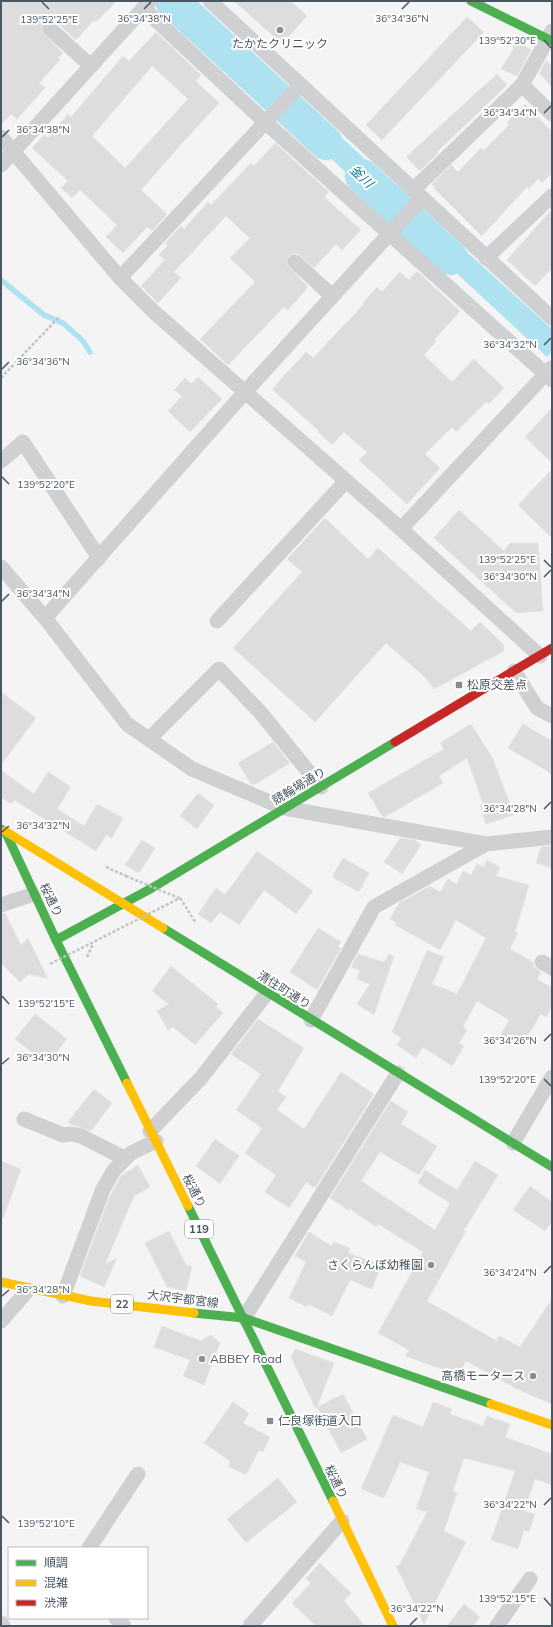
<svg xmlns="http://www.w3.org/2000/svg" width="553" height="1627" viewBox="0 0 553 1627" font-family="Mulish,'Noto Sans JP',sans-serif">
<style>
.water{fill:#aee2f0}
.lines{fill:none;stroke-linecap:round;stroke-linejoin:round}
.stream{stroke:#aee2f0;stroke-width:5.5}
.river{stroke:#aee2f0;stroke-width:34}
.building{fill:#ddddde;stroke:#e5e6e7;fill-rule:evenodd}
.path{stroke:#bcc7c4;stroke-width:2.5;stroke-dasharray:3 2;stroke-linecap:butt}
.street{stroke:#ced0d2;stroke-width:15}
.fast{stroke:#4caf50;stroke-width:9}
.slow{stroke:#ffc107;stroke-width:9}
.jam{stroke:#c62828;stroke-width:9}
.path-bridge{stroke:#bcc7c4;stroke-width:2.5;stroke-dasharray:3 2;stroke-linecap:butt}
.ticks{fill:none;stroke:#4a5661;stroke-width:1.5}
.poi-dot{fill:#868d94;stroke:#fff;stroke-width:1.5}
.labels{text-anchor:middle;stroke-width:4;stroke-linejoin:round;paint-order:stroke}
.shield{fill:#fff;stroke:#808990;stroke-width:1}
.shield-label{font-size:11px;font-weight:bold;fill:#4a5661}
.poi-label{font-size:12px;fill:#4a5661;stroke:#fff;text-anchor:start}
.street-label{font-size:12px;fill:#4a5661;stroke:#fff}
.water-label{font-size:13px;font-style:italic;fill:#0c7c9b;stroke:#fff}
.ticks-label{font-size:10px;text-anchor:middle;fill:#4a5661;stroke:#fff;stroke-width:4;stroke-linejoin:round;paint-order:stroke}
</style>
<rect width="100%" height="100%" fill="#f4f4f4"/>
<g class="water">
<polygon points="168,1 191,1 285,86 270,104 162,7"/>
<polygon points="301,100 406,197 391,214 286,117"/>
<polygon points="427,216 552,329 552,352 547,357 412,232"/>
</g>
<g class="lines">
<polyline class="stream" points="1,280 44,315 63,323 83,341 90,352"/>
<g class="river">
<polyline points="172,1 326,143"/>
<polyline points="362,176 451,258"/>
</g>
</g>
<g class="building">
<polygon points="1,1 117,1 96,22 94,20 76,40 56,22 51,20 44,23 42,32 63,53 58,58 60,60 39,83 45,88 17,119 11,114 1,125"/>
<polygon points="234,1 291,1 307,16 282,44"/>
<polygon points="467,17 484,32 382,140 366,125"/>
<path d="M156,32L201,75L196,81L219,103L184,141L141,190L167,214L152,231L147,227L123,253L106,237L117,225L80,190L72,198L61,188L68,181L32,148L44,135L48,138L68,114L71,117L123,56L129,61ZM152,66L188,99L125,168L92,136Z"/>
<polygon points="517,41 531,50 517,76 501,69 514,48 512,46"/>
<polygon points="546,61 552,65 552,87 539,73"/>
<polygon points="497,74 507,85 437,152 438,153 420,171 406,157"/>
<polygon points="525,104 552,132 552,173 542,183 538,179 529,189 527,187 482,236 434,188 435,187 432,184 451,165 458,172 481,148 483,151 509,125 507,122"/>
<polygon points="275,143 329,192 324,197 361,230 342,250 336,244 314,268 297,253 289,256 287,265 308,287 288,310 284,307 228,365 200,339 255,282 230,258 250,238 226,216 174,272 181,278 158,303 141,286 165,260 159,255 168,245 165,243 181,226 184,229 208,202 211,205 251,163 254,166"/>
<polygon points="552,209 552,268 535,286 507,260"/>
<polygon points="417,271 460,311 434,340 436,341 424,355 452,382 474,359 504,388 489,404 486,402 456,432 452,427 425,454 440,468 407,504 359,460 367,452 344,432 332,445 318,432 319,431 272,389 306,352 313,358 364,304 363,303 377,287 382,292 400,272 409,280"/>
<polygon points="198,377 222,399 190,432 168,411 182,396 174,390 185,378 191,384"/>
<polygon points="552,408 552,463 525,437"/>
<polygon points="552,469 552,538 518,505"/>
<polygon points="459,510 504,551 510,543 538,543 543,611 516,613 434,538"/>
<polygon points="325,518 368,559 378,548 471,631 480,622 503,644 504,651 434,689 426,678 386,643 315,722 233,648 302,572 287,559"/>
<polygon points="1,692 36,718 1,765"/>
<polygon points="471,724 493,759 514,815 486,824 480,805 483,804 467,758 439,776 443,783 385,817 382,816 368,793 444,749 440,743"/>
<polygon points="523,724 552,741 552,774 508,748"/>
<polygon points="273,742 290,763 254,785 251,784 238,763"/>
<polygon points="1,770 34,794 48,772 71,787 57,809 84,826 97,804 123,818 112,838 106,835 96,851 14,800 11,804 1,797"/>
<polygon points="198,793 214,805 197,829 180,816"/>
<polygon points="400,838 415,840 421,845 402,874 384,862"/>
<polygon points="142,840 155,848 139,873 125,865"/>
<polygon points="552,846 552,868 536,863 541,847"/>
<polygon points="257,851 313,891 296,914 264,890 239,925 220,912 211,923 198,914 216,888 225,895"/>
<polygon points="343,858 369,873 359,892 332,877"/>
<polygon points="487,860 500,867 496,876 529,885 515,932 518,933 510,949 533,962 534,967 541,972 537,979 552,988 552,1006 546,1017 541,1014 523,1044 515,1039 510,1047 498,1040 509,1020 477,1001 463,1027 467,1030 459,1043 464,1046 452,1066 423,1047 416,1058 397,1045 401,1038 392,1032 427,950 444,957 432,984 457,994 486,938 456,920 440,950 395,925 396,922 390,919 399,903 403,901 430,886 440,892 448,879 457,884 463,871 471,875 477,864 484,867"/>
<polygon points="5,913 21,945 28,938 48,979 29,974 20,982 1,963 1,914"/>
<polygon points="318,928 341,942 338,947 341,948 317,990 290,972"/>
<polygon points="358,954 384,962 389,954 394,956 374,1015 357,1004 370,984 357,979 360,970 351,967"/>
<polygon points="171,966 218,1004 216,1007 223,1013 195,1045 173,1027 168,1030 157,1011 169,1004 152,991"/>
<polygon points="35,1014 67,1039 47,1064 15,1039"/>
<polygon points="258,1019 304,1048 278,1091 286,1097 277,1110 304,1129 341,1072 374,1094 315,1188 306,1182 289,1208 265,1192 276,1175 245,1153 262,1128 236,1110 261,1074 231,1054"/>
<polygon points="94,1089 112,1103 91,1131 73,1125 68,1122"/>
<polygon points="391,1101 408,1112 401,1124 437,1146 419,1175 380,1152 361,1181 435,1230 450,1203 418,1183 425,1170 457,1190 475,1161 498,1175 464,1230 466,1231 427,1301 497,1341 499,1336 520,1347 552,1299 552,1404 517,1389 466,1361 459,1375 405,1356 409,1350 378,1333 423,1252 378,1224 376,1227 349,1208 348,1210 330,1198"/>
<polygon points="215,1139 239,1156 220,1184 196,1166"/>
<polygon points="1,1161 21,1169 3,1218 1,1217"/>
<polygon points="138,1165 150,1187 134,1196 105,1264 117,1258 104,1287 80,1276 109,1198 121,1176"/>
<polygon points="530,1186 552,1202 552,1221 545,1231 513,1210"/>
<polygon points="169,1231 186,1265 192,1266 186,1291 167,1287 145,1243"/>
<polygon points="309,1232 332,1246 334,1242 350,1248 348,1253 381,1265 372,1289 350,1280 332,1316 308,1304 307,1307 289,1298 306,1262 295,1256"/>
<polygon points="162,1326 201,1341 211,1335 220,1343 204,1385 183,1376 190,1360 154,1347"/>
<polygon points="295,1349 334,1363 316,1409 291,1357"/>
<polygon points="343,1394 367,1439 341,1453 317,1407"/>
<polygon points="233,1402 249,1413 243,1423 270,1437 263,1452 259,1450 246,1475 228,1466 230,1461 204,1443"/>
<polygon points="433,1402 452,1409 450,1414 483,1426 487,1416 510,1424 505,1437 552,1454 552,1485 535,1479 524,1511 535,1514 529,1532 524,1530 518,1549 491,1540 515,1471 464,1458 453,1491 457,1493 444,1531 466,1542 424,1624 396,1566 400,1564 427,1512 416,1509 429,1472 400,1462 384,1498 361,1489 393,1415 423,1427"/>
<polygon points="278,1478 297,1502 246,1543 227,1519"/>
<polygon points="320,1563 351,1593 344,1601 365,1626 316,1626 292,1603 311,1583 306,1578"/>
<polygon points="464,1604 480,1617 473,1626 447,1626"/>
</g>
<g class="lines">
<g class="path">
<polyline points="1,378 60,316"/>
<polyline points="106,867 126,876"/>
<polyline points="180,898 196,923"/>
<polyline points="87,957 93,944"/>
</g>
<g class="street">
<polyline points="210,1 552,318"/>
<polyline points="143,8 265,122 552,380"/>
<polyline points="50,29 91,66"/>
<polyline points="522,85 552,31"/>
<polyline points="1,137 120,278 154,312 401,529 540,656"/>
<polyline points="1,165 149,2"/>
<polyline points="413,190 522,85 552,114"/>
<polyline points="486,258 552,196"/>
<polyline points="295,262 332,296"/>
<polyline points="120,278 300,85"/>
<polyline points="1,461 23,442 99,558"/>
<polyline points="401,529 551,368"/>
<polyline points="1,567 45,618 127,724 192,769 284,808 486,844"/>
<polyline points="45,618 245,392 422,198"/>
<polyline points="217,621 346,481"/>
<polyline points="514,671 537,708 552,716"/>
<polyline points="149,739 219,669 260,712 321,787"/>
<polyline points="1,905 34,894"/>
<polyline points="542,962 552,968"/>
<polyline points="311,1020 374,907 486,844 552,837"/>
<polyline points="24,1119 63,1135 72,1134 81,1136 124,1158"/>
<polyline points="150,1131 201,1078 267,993"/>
<polyline points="513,1143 552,1077"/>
<polyline points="63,1296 103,1189 114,1170 131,1153 156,1141"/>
<polyline points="244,1318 398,1073"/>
<polyline points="1,1321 28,1290"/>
<polyline points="89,1548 138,1474"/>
<polyline points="116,1618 124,1626"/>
<polyline points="1,1623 3,1626"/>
<polyline points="250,1626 342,1521"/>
<polyline points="497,1626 530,1579"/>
</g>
<g class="fast">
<polyline points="471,1 552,41"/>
<polyline points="1,829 5,831 56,940 127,1083"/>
<polyline points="163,928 552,1167"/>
<polyline points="56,940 152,888 395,742"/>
<polyline points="188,1206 333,1501"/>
<polyline points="194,1313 244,1318"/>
<polyline points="244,1318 491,1404"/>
</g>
<g class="slow">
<polyline points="5,831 163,928"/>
<polyline points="127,1083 188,1206"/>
<polyline points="1,1282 91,1301 194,1313"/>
<polyline points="491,1404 552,1425"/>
<polyline points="333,1501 393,1626"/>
</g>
<polyline class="jam" points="395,742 552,648"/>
<g class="path-bridge">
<polyline points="126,876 179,898"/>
<polyline points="50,964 180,898"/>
</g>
</g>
<path class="ticks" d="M42,2L49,9M144,9L151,2M402,9L409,2M544,40L551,48M544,113L551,106M2,137L9,130M544,345L551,338M2,369L9,362M2,477L9,484M544,560L551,567M544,577L551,570M2,601L9,594M544,809L551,802M2,832L9,826M2,996L9,1004M544,1041L551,1034M2,1064L9,1058M544,1079L551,1086M544,1273L551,1266M2,1296L9,1290M544,1505L551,1498M2,1516L9,1523M544,1598L551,1606M410,1625L417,1618"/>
<g class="poi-dot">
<circle cx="280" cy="30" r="4"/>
<rect x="455" y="681" width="8" height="8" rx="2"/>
<circle cx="431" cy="1265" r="4"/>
<circle cx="202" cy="1359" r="4"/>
<circle cx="533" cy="1376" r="4"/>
<rect x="266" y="1417" width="8" height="8" rx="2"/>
</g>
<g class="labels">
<g class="shield">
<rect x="185" y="1220" width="28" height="18" rx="3"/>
<rect x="111" y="1295" width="22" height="18" rx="3"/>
</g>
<g class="shield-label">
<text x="199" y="1233">119</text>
<text x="122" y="1308">22</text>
</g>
<g class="poi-label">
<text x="280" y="48" text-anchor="middle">たかたクリニック</text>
<text x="467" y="689">松原交差点</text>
<text x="423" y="1269" text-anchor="end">さくらんぼ幼稚園</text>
<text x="210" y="1363">ABBEY Road</text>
<text x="525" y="1380" text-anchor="end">高橋モータース</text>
<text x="278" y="1425">仁良塚街道入口</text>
</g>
<g class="street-label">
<text transform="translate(299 786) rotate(-31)" y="4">競輪場通り</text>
<text transform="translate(51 900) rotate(64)" y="4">桜通り</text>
<text transform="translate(284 990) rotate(32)" y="4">清住町通り</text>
<text transform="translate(194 1191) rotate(63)" y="4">桜通り</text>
<text transform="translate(183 1299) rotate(7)" y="4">大沢宇都宮線</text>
<text transform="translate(336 1482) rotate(64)" y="4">桜通り</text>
</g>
<g class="water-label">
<text transform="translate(362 176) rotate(43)" y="5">釜川</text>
</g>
</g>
<g class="ticks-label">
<text x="144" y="22">36°34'38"N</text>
<text x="402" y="22">36°34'36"N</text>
<text x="49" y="23">139°52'25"E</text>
<text x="507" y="44">139°52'30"E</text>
<text x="510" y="116">36°34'34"N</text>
<text x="43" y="133">36°34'38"N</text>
<text x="510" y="348">36°34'32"N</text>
<text x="43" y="365">36°34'36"N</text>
<text x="46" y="488">139°52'20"E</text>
<text x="507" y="563">139°52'25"E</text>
<text x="510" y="580">36°34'30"N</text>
<text x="43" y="597">36°34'34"N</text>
<text x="510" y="812">36°34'28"N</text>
<text x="43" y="829">36°34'32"N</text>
<text x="46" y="1007">139°52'15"E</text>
<text x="510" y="1044">36°34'26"N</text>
<text x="43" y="1061">36°34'30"N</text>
<text x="507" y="1083">139°52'20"E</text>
<text x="510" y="1276">36°34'24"N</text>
<text x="43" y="1293">36°34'28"N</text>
<text x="510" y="1508">36°34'22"N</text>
<text x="46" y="1527">139°52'10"E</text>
<text x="507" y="1602">139°52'15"E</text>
<text x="417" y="1612">36°34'22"N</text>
</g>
<rect width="553" height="1627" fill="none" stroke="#4a5661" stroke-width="4"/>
<rect x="8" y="1547" width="140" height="72" fill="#ffffff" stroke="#b7bbc0"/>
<rect x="16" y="1560" width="20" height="6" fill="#4caf50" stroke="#b7bbc0"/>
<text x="44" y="1567" font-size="12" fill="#4a5661">順調</text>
<rect x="16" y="1580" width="20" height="6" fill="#ffc107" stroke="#b7bbc0"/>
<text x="44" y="1587" font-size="12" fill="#4a5661">混雑</text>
<rect x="16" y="1600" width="20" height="6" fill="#c62828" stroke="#b7bbc0"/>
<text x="44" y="1607" font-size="12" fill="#4a5661">渋滞</text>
</svg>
